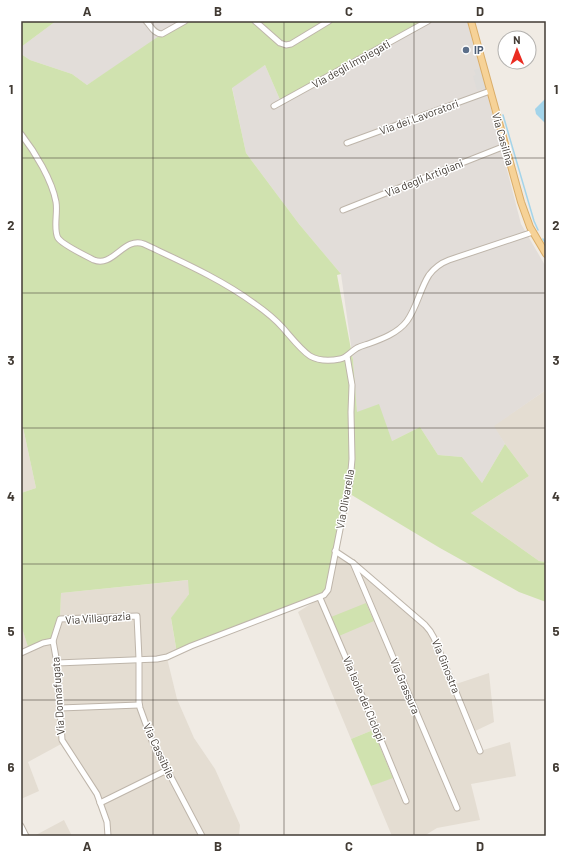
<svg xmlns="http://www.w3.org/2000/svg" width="567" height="857" viewBox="0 0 567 857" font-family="Barlow,sans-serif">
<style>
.residential{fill:#e4ddd2}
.industrial{fill:#e2ddd9}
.green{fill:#d0e2af}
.parking{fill:#dedcd9}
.water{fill:#a3d4ea}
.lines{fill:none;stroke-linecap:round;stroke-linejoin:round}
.stream{stroke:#a3d4ea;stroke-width:1.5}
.minor-casing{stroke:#beb5aa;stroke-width:7}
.major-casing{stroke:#daad68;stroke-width:8}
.minor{stroke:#fff;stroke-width:5}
.major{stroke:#f6d297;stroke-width:6}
.grid{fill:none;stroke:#423b34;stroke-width:1;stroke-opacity:0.55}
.service-dot{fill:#5c6f8a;stroke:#fff;stroke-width:1.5}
.labels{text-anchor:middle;stroke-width:3;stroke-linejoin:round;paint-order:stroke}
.service-label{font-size:11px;font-weight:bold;fill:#4e5e75;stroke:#fff;text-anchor:start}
.street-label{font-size:11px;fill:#423b34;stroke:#fff}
.neatline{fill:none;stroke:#423b34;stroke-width:1.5}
.grid-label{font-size:13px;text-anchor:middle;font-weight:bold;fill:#423b34}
</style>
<rect width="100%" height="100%" fill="#f0ebe4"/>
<g class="residential">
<polygon points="546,390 546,562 539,561 471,513 529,476 505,444 493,426"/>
<polygon points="21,418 36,488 21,493"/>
<polygon points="335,551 425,625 453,685 489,673 494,722 473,732 480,751 510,742 516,776 471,784 480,820 437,828 424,836 392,836 371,786 393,777 373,730 351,739 298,612 320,598"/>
<polygon points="189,580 189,594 171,619 177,653 167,658 177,699 194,738 215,769 240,825 239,836 108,836 107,822 97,794 63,743 28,762 39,791 21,799 21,625 29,649 60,619 61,593"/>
<polygon points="64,820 72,836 34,836"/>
</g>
<g class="industrial">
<polygon points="56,21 185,21 87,85 72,74 30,60 21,54 21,47"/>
<polygon points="432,21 467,21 486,89 521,224 546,267 546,390 494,426 505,444 482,483 462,457 438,455 420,427 392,441 357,412 353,360 341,274 299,224 246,153 232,87 265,65 281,102"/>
</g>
<g class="green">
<polygon points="21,21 56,21 21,47"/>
<polygon points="184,21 427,21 281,102 265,65 232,88 246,153 299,224 341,274 337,275 353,360 357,412 379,404 392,441 420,427 438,455 462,457 482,483 505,444 529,476 471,513 539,561 546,562 546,602 519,592 440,548 350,494 335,551 328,590 320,598 177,653 171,618 189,594 188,580 61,593 60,619 53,641 29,650 21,625 21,493 36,488 21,418 21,54 30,60 72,74 87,85 162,34"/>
<polygon points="366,603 374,621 339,636 331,617"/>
<polygon points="373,730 393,778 371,786 351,739"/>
</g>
<polygon class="parking" points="480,68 486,88 477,90 473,76 476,75 474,70"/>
<polygon class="water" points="546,98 546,124 536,114 535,109"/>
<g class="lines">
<g class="stream">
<polyline points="503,115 534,221 538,230"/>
<polyline points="543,239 546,244"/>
</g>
<defs>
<g id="minor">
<path d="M146,21C151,26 154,34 162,34L185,21"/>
<polyline points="255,21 280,43 286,45 291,44 329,21"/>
<polyline points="274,106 428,21"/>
<path d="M21,134C35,152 52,180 56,202C58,213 53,229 58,238C63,245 86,256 94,260C113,268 124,236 144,244C182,262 221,279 255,304C265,311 275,319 283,328C291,337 300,349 310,356C319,361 330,361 340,359C347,358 350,352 357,348C361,346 365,345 368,344C382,339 398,333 407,321C417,307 420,289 429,275C435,267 441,263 449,260L533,232"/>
<polyline points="347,143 490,91"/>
<polyline points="343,210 505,146"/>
<polyline points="335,551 353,563 425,625 430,631 434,638 480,751"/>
<polyline points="353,563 457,808"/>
<polyline points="320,598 378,733 406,801"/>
<polyline points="21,653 43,643 53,641"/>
<polyline points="57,663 157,659 167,657 191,646 324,595 328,590 346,499 350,482 352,459 351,412 352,385 347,356"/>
<polyline points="60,708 139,705"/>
<polyline points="100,803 167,770"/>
<polyline points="21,826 26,836"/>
<polyline points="108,836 107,822 97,794 62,740 57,663 53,641 60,619 137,616 139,659 139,702 140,708 152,741 202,836"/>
</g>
<polyline id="major" points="471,21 521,202 530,227 546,254"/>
</defs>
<use href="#minor" class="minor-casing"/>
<use href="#major" class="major-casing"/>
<use href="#minor" class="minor"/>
<use href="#major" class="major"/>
</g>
<path class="grid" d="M153,21V836M284,21V836M414,21V836M21,158H546M21,293H546M21,428H546M21,564H546M21,700H546"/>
<circle class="service-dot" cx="466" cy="50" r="4"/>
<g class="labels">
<g class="service-label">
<text x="474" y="54">IP</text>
</g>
<g class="street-label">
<text transform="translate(351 64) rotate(-29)" y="4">Via degli Impiegati</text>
<text transform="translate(419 117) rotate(-20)" y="4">Via dei Lavoratori</text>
<text transform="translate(503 139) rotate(74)" y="4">Via Casilina</text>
<text transform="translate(424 178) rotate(-22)" y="4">Via degli Artigiani</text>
<text transform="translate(345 499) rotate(-80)" y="4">Via Olivarella</text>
<text transform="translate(98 618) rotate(-4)" y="4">Via Villagrazia</text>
<text transform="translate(446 666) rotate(68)" y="4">Via Ginostra</text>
<text transform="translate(405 686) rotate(67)" y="4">Via Grassura</text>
<text transform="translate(58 696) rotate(-94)" y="4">Via Donnafugata</text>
<text transform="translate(364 699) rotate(67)" y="4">Via Isole dei Ciclopi</text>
<text transform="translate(159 751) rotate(65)" y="4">Via Cassibile</text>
</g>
</g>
<rect width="567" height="857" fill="none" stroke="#ffffff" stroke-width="44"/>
<g transform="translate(517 50) rotate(359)"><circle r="19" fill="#ffffff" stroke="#b3b1ae"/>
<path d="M0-3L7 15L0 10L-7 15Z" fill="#ea2c21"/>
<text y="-6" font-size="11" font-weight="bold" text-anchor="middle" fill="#423b34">N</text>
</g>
<rect x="22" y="22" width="523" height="813" class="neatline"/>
<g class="grid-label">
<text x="87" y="16">A</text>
<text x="218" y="16">B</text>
<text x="349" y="16">C</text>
<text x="480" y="16">D</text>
<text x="11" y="94">1</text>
<text x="556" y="94">1</text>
<text x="11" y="230">2</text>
<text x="556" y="230">2</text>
<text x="11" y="365">3</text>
<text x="556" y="365">3</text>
<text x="11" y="501">4</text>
<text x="556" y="501">4</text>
<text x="11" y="636">5</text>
<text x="556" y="636">5</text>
<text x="11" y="772">6</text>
<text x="556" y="772">6</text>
<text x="87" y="851">A</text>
<text x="218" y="851">B</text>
<text x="349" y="851">C</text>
<text x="480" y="851">D</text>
</g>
</svg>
